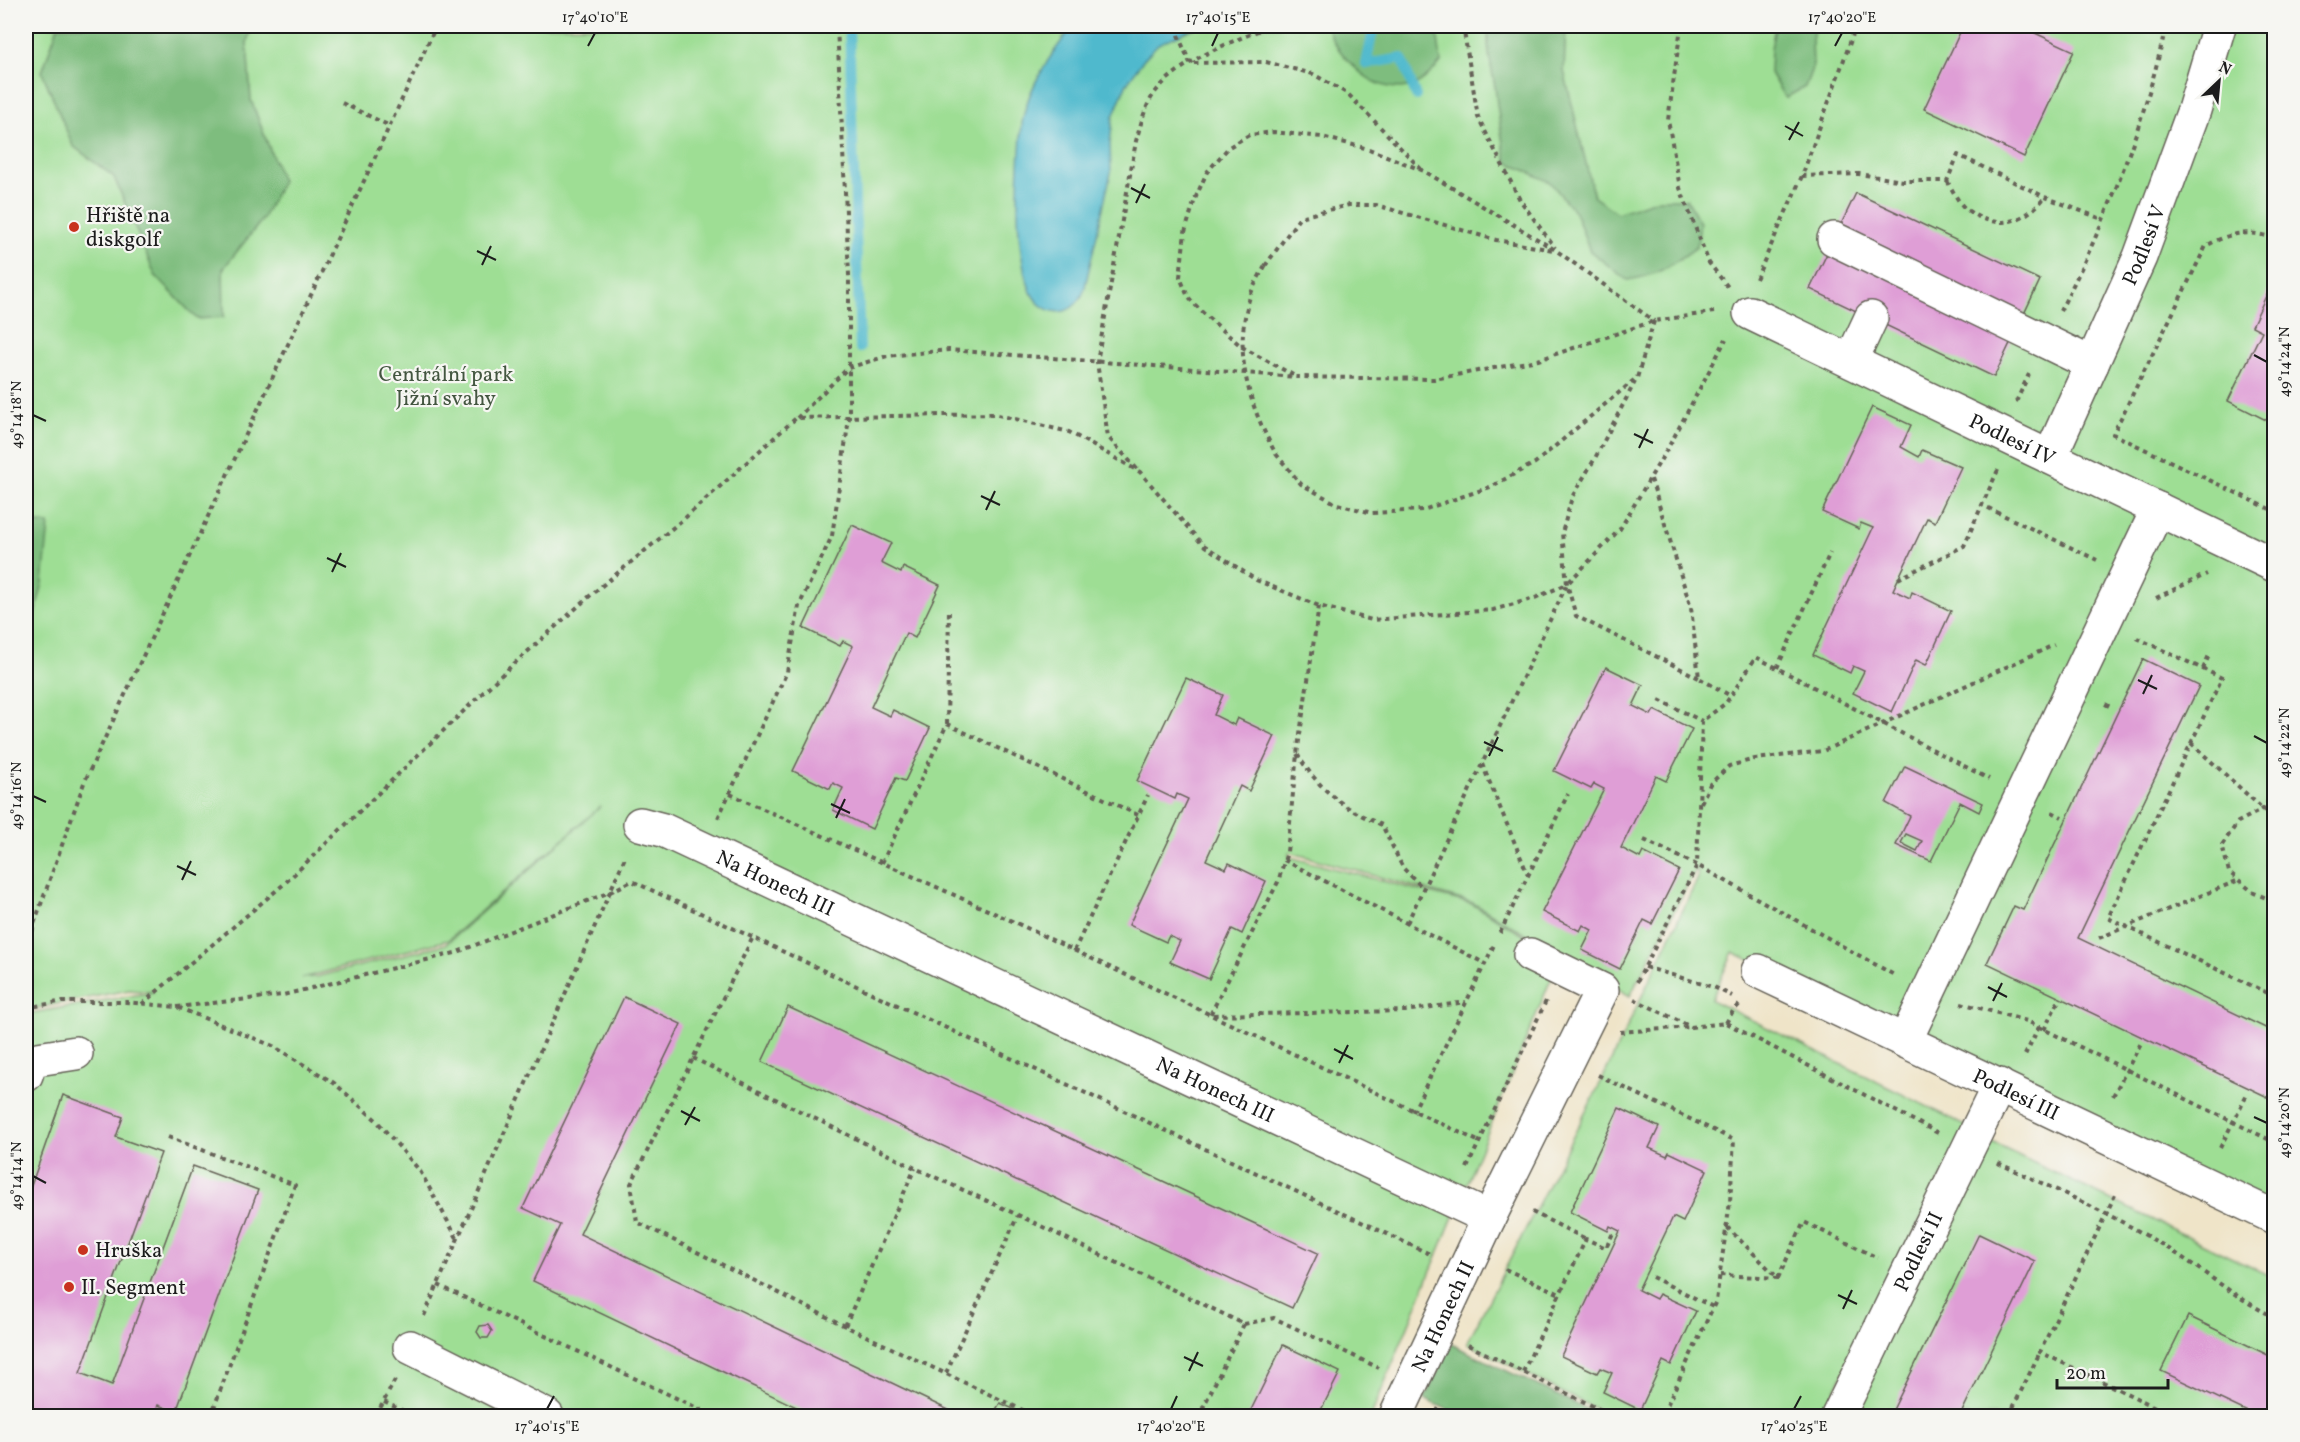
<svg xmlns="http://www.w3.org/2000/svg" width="2300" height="1442" viewBox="0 0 2300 1442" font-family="Vollkorn,serif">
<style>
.green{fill:#9ede94;stroke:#5d7d58;stroke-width:1.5;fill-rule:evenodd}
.forest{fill:#7ebd7e;stroke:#4d6c4d;stroke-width:1.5}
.water{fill:#4fb9cd;stroke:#366a74;stroke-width:1.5}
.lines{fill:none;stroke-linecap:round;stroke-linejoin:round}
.stream{stroke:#4fb9cd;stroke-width:10}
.building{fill:#df9ed6;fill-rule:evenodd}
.minor-casing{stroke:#666258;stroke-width:36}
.path{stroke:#666258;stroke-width:4;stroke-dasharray:4.5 4.5;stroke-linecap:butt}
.minor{stroke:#fff;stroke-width:33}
.path-bridge{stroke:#666258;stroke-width:4;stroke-dasharray:4.5 4.5;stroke-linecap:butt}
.ticks{fill:none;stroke:#1c1c1c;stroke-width:2}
.poi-dot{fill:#c8321e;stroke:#f6f6f2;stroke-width:2}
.labels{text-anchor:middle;stroke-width:4.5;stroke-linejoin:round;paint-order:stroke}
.poi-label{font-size:21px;fill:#1c1c1c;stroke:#f6f6f2;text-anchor:start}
.street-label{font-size:21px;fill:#1c1c1c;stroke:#f6f6f2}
.park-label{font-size:21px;fill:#435640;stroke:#f6f6f2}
.neatline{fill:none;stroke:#1c1c1c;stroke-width:2}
.ticks-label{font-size:15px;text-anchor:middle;fill:#1c1c1c}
</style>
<rect width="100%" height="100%" fill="#f6f6f2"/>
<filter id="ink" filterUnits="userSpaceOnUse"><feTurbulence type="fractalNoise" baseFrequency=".0167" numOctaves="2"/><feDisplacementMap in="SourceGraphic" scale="12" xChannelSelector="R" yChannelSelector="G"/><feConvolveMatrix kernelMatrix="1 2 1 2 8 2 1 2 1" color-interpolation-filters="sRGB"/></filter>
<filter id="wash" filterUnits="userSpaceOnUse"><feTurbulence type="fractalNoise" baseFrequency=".008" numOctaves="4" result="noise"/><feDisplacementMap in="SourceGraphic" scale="24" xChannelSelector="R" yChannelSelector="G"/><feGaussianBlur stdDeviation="1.35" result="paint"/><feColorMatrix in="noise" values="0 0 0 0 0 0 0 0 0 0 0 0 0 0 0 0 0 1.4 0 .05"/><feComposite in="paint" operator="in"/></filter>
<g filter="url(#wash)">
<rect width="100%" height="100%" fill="#efe4c8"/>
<g class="green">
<path d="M26,26H2274V1214L1733,952L1711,1000L1967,1126L1822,1416H1612L1569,1396L1467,1343L1601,1082L1698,878L1697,867L1630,996L1473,903L1289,852V857L1472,904L1560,957L1371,1416H26V1014L154,992L129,990L26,1010ZM601,806L446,944L316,977L302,978L448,940Z"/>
<polygon points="1984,1139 2274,1278 2274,1416 1849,1416"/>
</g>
<g class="forest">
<polygon points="58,26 251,26 247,43 251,100 282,181 262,220 223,269 224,317 197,319 155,275 114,177 73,146 42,72"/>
<path d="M1326,26H1434L1437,30L1441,62C1432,72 1421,85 1407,87C1371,94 1338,55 1326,26Z"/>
<path d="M1489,26H1566L1564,71L1594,197L1617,213L1659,199H1687L1700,223L1697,247C1671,265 1659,276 1627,280L1590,251L1575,212L1550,182L1507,162C1501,137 1498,113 1495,87C1491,64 1486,48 1489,26Z"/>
<polygon points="1775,26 1814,26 1812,41 1813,66 1805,87 1785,98 1770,73 1771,49"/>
<polygon points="26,522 49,524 43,583 26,647"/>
<polygon points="1451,1344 1601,1416 1462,1416 1424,1399"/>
</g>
<path class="water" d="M1073,26H1199L1158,44L1143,60L1126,85L1113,117L1110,144L1111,173L1084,291C1072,322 1038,316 1029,287C1015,243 1017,195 1020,150C1021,139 1021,128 1023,118C1030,83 1052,53 1073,26Z"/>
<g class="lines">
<g class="stream">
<polyline points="849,26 860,348"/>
<polyline points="1374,26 1366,64 1402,58 1416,96"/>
</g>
</g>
<g id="blocks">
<g class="building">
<polygon points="1963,26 2020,26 2074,51 2024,157 1924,109"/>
<polygon points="1856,193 2040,280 1994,377 1810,289"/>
<polygon points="2274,279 2274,424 2228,401 2262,331 2252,326"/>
<polygon points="1872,407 1911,425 1901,447 1919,457 1922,450 1961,467 1935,522 1927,518 1893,590 1910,598 1912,592 1951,611 1926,665 1916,660 1892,712 1853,693 1864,671 1853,666 1850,673 1813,655 1873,528 1861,523 1859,529 1822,512"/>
<polygon points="852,525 891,543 881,563 901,573 903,567 940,585 915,638 906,633 871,707 890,716 893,710 930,728 905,781 896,778 872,829 833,810 843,788 833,783 830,789 793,771 853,646 843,641 840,646 803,628"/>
<polygon points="2143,659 2199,686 2078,938 2274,1032 2274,1100 1987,963 2014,906 2023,910"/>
<polygon points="1606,667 1643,685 1633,706 1651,715 1654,710 1692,729 1666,781 1656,776 1621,848 1640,858 1643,852 1679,870 1652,924 1644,920 1620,969 1582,950 1592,930 1583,925 1580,931 1542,912 1604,789 1594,784 1591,789 1554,771"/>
<polygon points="1186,678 1223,695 1214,715 1234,725 1237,718 1275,736 1249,791 1240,786 1206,860 1226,869 1229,863 1266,881 1242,934 1232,929 1209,979 1170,962 1180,941 1169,936 1166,942 1129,925 1188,799 1177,794 1175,799 1137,781"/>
<path d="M1905,766L1983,803L1979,812L1960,802L1931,861L1896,845L1910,816L1886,803ZM1906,834L1922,841L1917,851L1901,843Z"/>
<polygon points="624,997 681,1024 580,1234 961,1416 815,1416 533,1281 560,1225 523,1208"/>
<polygon points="788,1007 1318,1253 1292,1308 762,1062"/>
<polygon points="63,1095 123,1117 116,1137 161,1153 80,1373 112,1385 193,1166 258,1190 176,1412 158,1405 154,1416 26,1416 26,1200"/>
<polygon points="1619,1108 1659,1127 1649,1148 1667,1156 1669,1152 1707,1170 1683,1222 1673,1217 1638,1290 1656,1299 1659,1294 1696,1311 1671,1365 1663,1361 1640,1410 1603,1392 1612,1373 1600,1368 1597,1373 1561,1356 1620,1231 1610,1226 1608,1231 1570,1212"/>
<polygon points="1979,1234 2035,1261 1960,1416 1890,1416"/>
<polygon points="2188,1316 2274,1358 2274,1416 2256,1416 2161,1371"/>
<polygon points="488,1325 492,1331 488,1338 481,1338 477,1332 480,1326"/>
<polygon points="1283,1345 1340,1372 1318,1416 1248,1416"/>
<polygon points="1000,1403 1029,1416 992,1416"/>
</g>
</g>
</g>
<g filter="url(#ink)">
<use href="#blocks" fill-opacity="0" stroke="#666258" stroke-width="1.5"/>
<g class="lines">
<defs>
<g id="minor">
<polyline points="1834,239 2092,364"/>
<path id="s1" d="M1750,313L2274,565"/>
<polyline points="1851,361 1871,318"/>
<path id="s2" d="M2050,457L2140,257L2194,110L2219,26"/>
<path id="s3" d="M640,824L663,830L1489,1218"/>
<path id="s4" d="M1758,971L2274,1217"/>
<polyline points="1905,1041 2158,509"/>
<polyline points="26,1075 31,1060 76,1053"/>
<polyline points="410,1347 547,1416"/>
<path id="s5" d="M1396,1416L1489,1218L1602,990L1530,955"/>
<path id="s6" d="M1838,1416L1999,1085"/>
</g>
</defs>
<use href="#minor" class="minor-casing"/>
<g class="path">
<polyline points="1177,26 1178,35 1190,63"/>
<polyline points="1463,26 1478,117 1520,200 1555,248"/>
<polyline points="1678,26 1680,34 1668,120 1680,188 1709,263 1728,287"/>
<polyline points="1194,63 1266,62 1313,74 1348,94 1421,169"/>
<polyline points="342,103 390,126"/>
<polyline points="1802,176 1859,174 1903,181 1947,181 1958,155 2045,197 2102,219"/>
<path d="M1947,181C1953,190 1958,203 1966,209C1994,231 2024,224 2045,197"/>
<path d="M2274,238C2247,230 2231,232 2206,246L2113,434L2274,511"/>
<polyline points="1265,266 1300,217 1349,205 1376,205 1496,240 1553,250"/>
<polyline points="1756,279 1802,176 1856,26"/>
<path d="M2060,311C2107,220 2144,125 2166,26"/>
<polyline points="1654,321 1637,378 1594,460 1572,497 1562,533 1567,584 1576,616 1699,678"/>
<polyline points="1293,375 1242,347 1202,312 1188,297 1180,277 1185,232 1195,199 1207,172 1229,147 1249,135 1274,132 1322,137 1369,149 1424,171 1557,251 1654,321"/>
<polyline points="2016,402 2029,374"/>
<polyline points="797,418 848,368 887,356 949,350 1296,377 1434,379 1538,360 1654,321 1714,312"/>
<polyline points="1276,454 1301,484 1337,504 1372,513 1423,510 1490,487 1535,463 1634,380"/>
<path d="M1137,469L1108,437L1097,362L1136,141C1141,124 1145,104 1157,90C1183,59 1234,41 1270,26"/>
<polyline points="1998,470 1982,505 2097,560"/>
<polyline points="1651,479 1691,608 1699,678 1731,696"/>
<polyline points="1898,579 1964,546 1982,505"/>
<polyline points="2156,598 2207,574"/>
<polyline points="1319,606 1297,754 1287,852 1278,882 1210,1015 1405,1011 1466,1002"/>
<polyline points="2137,638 2222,678 2108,918 2274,996"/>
<polyline points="1777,668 1830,553"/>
<polyline points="2203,669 2210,653"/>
<polyline points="1659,700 1702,721"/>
<polyline points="2105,704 2113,708"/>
<polyline points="947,724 1138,815"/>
<polyline points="2191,743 2263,809 2274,815"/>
<path d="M1297,754C1320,790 1342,808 1382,825L1403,868L1424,889"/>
<polyline points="1482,764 1528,875"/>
<polyline points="2274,792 2263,809 2238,822 2222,845 2229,872 2254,893 2274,901"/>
<polyline points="730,794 1012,921 1480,1142"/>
<polyline points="1701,803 1710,784 1729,766 1755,759 1823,751 2054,645"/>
<polyline points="2052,812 2062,817"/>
<polyline points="718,818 787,672 799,606 832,536 849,418 849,275 837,26"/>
<polyline points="1644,840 1697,865 1702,721 1726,703 1756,657 1989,779"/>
<polyline points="1284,860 1484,963"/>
<polyline points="882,863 947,724 949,609"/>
<polyline points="1407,923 1567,584 1620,529 1673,439 1726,339"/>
<polyline points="1500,933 1568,794"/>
<polyline points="2099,938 2239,880"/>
<polyline points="752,939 631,1184 637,1222 845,1326 1035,1416"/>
<polyline points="1074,951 1148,795"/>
<polyline points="26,958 34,924 84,783 436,26"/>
<polyline points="1645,967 1716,988 1732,996"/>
<polyline points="1637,982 1697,865 1896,976"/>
<polyline points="1634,999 1691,1027 1726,1023 1938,1133"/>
<polyline points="1961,1003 2027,1021 2274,1142"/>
<polyline points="142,1004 284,884 497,679 592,594 686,517 796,418 994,414 1069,432 1140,472 1202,544 1256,580 1319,606 1372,620 1493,610 1535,598 1567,584"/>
<polyline points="177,1007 283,995 455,953 610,892 632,881 1432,1255"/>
<polyline points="26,1008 58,1002 126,1002 177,1007 273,1046 334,1083 376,1120 420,1171 457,1238"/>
<polyline points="1726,1023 1733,1011 1742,1002"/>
<polyline points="2044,1030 2058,1002"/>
<polyline points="1620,1032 1691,1027"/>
<polyline points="2025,1055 2039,1027"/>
<polyline points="693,1058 915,1168 1018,1215 1244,1324 1199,1416"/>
<polyline points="1598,1075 1734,1140 1730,1202 1716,1301 1662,1416"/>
<polyline points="2113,1096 2141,1043"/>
<polyline points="1413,1112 1494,945"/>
<polyline points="168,1137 295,1185 211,1416"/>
<polyline points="2220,1148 2248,1092"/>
<path d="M1998,1163C2052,1188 2108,1212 2159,1243C2199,1266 2233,1297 2274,1317"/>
<polyline points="1467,1168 1546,1001"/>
<polyline points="2115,1195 2040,1352 2174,1416"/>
<polyline points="1532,1212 1586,1239"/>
<polyline points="1727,1227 1778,1278 1804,1222 1878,1258"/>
<polyline points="1505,1269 1560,1294"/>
<polyline points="1720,1275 1778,1278"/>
<polyline points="1652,1277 1713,1307"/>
<polyline points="438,1285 714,1416"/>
<polyline points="424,1316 626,855"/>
<polyline points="1244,1324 1274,1318 1379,1368"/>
<polyline points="845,1326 915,1168"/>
<polyline points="1468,1345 1613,1416"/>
<polyline points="1523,1372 1586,1239 1606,1248 1613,1233"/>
<polyline points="946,1373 1018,1215"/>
<polyline points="384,1402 414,1416"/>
<polyline points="1436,1409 1452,1416"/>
<polyline points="376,1416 395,1380"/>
<polyline points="2009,1416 2040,1352"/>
</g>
<use href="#minor" class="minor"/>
<path class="path-bridge" d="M1265,266C1259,277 1252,288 1249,300C1233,354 1249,406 1276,454"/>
</g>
</g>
<path class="ticks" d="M588,46L595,33M1212,46L1218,33M1835,46L1842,33M1785,126L1803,136M1789,140L1799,122M1131,188L1150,198M1136,203L1145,184M477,251L496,260M482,265L491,246M2254,355L2267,362M33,415L46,421M1634,434L1653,443M1639,448L1648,429M981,496L1000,505M986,510L995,491M327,558L346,567M332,572L341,553M2138,680L2157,689M2143,694L2152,675M2254,736L2267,743M1484,742L1503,751M1489,756L1498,737M33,796L46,802M831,804L850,813M836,818L845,799M177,866L196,875M182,880L191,861M1988,987L2007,997M1993,1001L2002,983M1334,1049L1353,1059M1339,1063L1348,1045M681,1111L700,1121M2254,1117L2267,1123M685,1125L695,1107M33,1176L46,1183M1838,1295L1857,1304M1843,1309L1852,1290M1184,1357L1203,1366M1189,1371L1198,1352M547,1409L554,1396M1171,1409L1177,1396M1794,1409L1801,1396"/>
<g class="poi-dot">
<circle cx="74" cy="227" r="6"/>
<circle cx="83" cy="1250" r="6"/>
<circle cx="69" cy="1287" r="6"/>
</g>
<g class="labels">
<g class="poi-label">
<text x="86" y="222">Hřiště na<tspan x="86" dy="24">diskgolf</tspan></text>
<text x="95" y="1257">Hruška</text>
<text x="81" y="1294">II. Segment</text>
</g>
<g class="street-label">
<text dy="7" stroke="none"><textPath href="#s2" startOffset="232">Podlesí V</textPath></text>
<text dy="7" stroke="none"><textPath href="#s1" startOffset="291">Podlesí IV</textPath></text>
<text dy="7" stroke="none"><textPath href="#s3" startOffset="148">Na Honech III</textPath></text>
<text dy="7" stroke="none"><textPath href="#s3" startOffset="634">Na Honech III</textPath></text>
<text dy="7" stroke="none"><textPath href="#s4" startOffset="286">Podlesí III</textPath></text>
<text dy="7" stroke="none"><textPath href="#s6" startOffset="183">Podlesí II</textPath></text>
<text dy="7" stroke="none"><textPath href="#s5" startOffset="110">Na Honech II</textPath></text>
</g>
<g class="park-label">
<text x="446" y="381">Centrální park<tspan x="446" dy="24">Jižní svahy</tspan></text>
</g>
</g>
<rect width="2300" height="1442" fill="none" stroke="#f6f6f2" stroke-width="66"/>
<g transform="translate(2219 81) rotate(26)" stroke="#f6f6f2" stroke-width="4.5" paint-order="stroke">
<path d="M0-4.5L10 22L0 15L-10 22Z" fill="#1c1c1c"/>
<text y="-9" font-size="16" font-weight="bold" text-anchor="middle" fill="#1c1c1c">N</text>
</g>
<path d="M2057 1379v9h111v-9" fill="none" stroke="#1c1c1c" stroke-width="3"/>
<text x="2066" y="1379" font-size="18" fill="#1c1c1c" stroke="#f6f6f2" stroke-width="4.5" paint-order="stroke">20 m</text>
<rect x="33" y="33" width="2234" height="1376" class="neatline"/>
<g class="ticks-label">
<text x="595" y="22">17°40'10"E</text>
<text x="1218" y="22">17°40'15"E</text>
<text x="1842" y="22">17°40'20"E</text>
<text transform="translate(2284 362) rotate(-90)" y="5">49°14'24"N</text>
<text transform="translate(16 415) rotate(-90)" y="5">49°14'18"N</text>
<text transform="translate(2284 743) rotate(-90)" y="5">49°14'22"N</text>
<text transform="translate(16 796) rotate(-90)" y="5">49°14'16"N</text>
<text transform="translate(2284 1123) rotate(-90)" y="5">49°14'20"N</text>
<text transform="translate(16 1176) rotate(-90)" y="5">49°14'14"N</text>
<text x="547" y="1431">17°40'15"E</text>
<text x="1171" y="1431">17°40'20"E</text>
<text x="1794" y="1431">17°40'25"E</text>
</g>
</svg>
